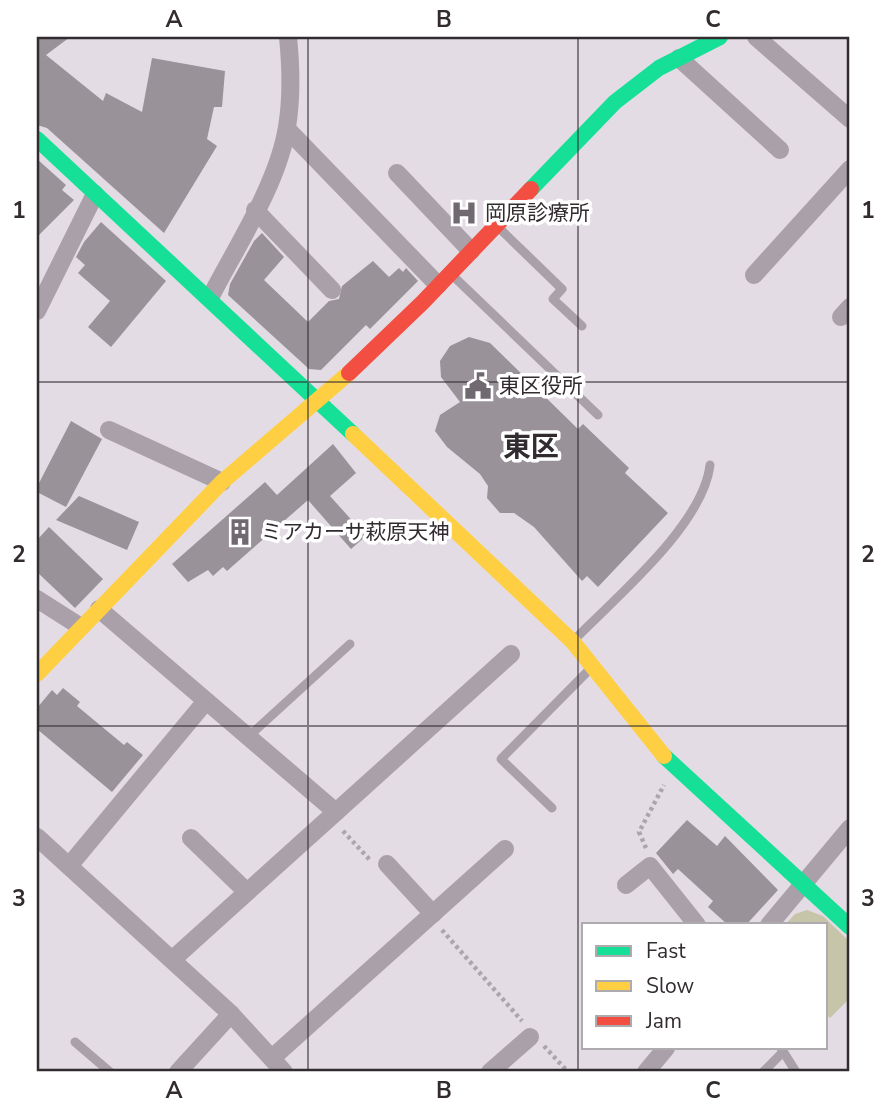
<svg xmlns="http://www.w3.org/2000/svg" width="887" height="1109" viewBox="0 0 887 1109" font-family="'Nunito Sans','Noto Sans JP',sans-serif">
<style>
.green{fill:#c6c4a9}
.building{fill:#999299}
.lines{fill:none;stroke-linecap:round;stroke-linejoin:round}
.path{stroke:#aca5ac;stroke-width:4.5;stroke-dasharray:3.5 3.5;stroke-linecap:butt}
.lane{stroke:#a9a0a9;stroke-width:9}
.street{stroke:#a9a0a9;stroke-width:18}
.fast{stroke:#16e098;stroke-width:16}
.slow{stroke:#ffcf43;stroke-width:16}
.jam{stroke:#f24e42;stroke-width:16}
.grid{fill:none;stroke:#322c31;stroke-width:2;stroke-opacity:0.55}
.labels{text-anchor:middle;stroke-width:7;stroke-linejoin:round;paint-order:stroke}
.poi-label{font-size:21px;fill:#322c31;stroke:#fff;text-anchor:start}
.district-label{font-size:28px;font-weight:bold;fill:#322c31;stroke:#fff}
.neatline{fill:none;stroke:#322c31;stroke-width:2.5}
.grid-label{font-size:23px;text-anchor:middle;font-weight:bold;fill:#322c31}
</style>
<rect width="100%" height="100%" fill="#e4dce4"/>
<polygon class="green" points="807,910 823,916 850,942 850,998 830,1018 826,1014 826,925 785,925 795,914"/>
<g class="building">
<polygon points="37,37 70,37 46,55 103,101 106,93 142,112 152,58 225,71 222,107 214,107 207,139 217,146 164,233 47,128 37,125"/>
<polygon points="37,159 66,185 62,190 74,200 37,237"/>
<polygon points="101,222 166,281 111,347 88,327 110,301 78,273 85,265 76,257 84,242"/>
<polygon points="262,233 284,257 264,280 308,322 329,301 339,299 342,286 373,261 389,277 399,268 403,272 406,268 418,281 370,329 366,325 321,370 309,369 228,295 230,284 254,241"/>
<polygon points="469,337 490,343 578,429 583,424 629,468 625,473 668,513 598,587 587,576 582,581 534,527 514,513 500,513 487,498 488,486 480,474 447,447 435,431 440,415 460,402 441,377 440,361 450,346"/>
<polygon points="71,421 102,439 66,507 37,492 37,487"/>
<polygon points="333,444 356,473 330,496 366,536 351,549 308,500 227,571 223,567 213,576 208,570 188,582 172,564 265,482 277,495"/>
<polygon points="79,496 139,522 127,550 56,520"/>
<polygon points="49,527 103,579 75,608 37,572 37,540"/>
<polygon points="63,688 80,702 77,706 124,745 127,742 143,755 112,792 37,729 37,708 52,690 57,695"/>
<polygon points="687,820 717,846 725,836 778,890 746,925 728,925 708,907 713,901 678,869 673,874 656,853"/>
</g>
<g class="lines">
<g class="path">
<polyline points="343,831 370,860"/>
<polyline points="646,848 639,832 664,785"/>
<polyline points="442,930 522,1021"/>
<polyline points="544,1046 568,1072"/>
</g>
<g class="lane">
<polyline points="497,226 562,289 553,299 582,326"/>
<polyline points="451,274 598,415"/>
<path d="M574,640C616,597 703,525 710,465"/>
<polyline points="248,737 350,644"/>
<polyline points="552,808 501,759 592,667"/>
<polyline points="75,1042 110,1072"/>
<polyline points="781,1048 796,1072"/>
<polyline points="764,1071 782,1053"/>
</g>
<g class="street">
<polyline points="756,37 850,119"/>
<polyline points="679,58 780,150"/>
<polyline points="287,129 438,285"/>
<polyline points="397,173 471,251"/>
<polyline points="255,210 332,290"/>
<polyline points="754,275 850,169"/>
<path d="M210,298C236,247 278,184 287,127C292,97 291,67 288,37"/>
<polyline points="37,311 95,194"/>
<polyline points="841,317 850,307"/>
<polyline points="109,430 222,482"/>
<polyline points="37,599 81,627"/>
<polyline points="99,609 336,812 173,959"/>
<polyline points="336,812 511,654"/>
<polyline points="37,837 231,1014 284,1072"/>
<polyline points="191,838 247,892"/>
<polyline points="387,864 433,914"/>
<polyline points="69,866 206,701"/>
<polyline points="626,885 650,866 697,925"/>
<polyline points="769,925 850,828"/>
<polyline points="272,1058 505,849"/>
<polyline points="178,1072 231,1014"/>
<polyline points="490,1072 530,1037"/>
<polyline points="646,1072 666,1048"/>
</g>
<g class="fast">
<polyline points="37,139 353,434"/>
<polyline points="531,189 615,102 659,68 720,37"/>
<polyline points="664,756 850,927"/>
</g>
<g class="slow">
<polyline points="353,434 573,642 664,756"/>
<polyline points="37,674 222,482 349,373"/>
</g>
<polyline class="jam" points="349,373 423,302 531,189"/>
</g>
<path class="grid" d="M308,37V1072M578,37V1072M37,382H850M37,726H850"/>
<defs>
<symbol id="hospital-bare" viewBox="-9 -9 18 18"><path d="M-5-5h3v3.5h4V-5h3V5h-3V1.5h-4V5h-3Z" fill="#706a70" stroke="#fff" stroke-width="2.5" paint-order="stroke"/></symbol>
<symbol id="civic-bare" viewBox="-9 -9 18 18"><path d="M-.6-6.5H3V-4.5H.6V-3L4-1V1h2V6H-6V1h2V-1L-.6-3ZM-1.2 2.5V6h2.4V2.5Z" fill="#706a70" stroke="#fff" stroke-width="2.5" paint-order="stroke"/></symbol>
<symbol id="building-bare" viewBox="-9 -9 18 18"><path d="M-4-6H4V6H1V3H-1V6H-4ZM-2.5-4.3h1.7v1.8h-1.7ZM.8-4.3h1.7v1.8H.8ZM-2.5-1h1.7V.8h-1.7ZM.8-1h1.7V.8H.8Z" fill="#706a70" stroke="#fff" stroke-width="2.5" paint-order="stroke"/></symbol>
</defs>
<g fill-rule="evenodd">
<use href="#hospital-bare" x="445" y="194" width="38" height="38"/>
<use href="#civic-bare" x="459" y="367" width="38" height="38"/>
<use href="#building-bare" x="221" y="513" width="38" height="38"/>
</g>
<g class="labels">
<g class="poi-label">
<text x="485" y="220">岡原診療所</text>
<text x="499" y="393">東区役所</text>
<text x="261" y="539">ミアカーサ萩原天神</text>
</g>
<g class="district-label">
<text x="531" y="456">東区</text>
</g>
</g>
<rect width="887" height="1109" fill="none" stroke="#ffffff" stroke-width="77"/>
<rect x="582" y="923" width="245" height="126" fill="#ffffff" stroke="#adabad" stroke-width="2"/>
<rect x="596" y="946" width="35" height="10" fill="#16e098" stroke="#adabad" stroke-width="2"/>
<text x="646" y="958" font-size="21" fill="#322c31">Fast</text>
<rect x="596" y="981" width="35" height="10" fill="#ffcf43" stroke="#adabad" stroke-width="2"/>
<text x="646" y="993" font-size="21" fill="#322c31">Slow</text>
<rect x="596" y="1016" width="35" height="10" fill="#f24e42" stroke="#adabad" stroke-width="2"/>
<text x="646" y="1028" font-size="21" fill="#322c31">Jam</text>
<rect x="38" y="38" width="810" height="1032" class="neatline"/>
<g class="grid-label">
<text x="174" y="27">A</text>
<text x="444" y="27">B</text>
<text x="713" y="27">C</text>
<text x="19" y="218">1</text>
<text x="868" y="218">1</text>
<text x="19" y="562">2</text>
<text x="868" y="562">2</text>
<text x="19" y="906">3</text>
<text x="868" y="906">3</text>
<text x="174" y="1098">A</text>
<text x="444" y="1098">B</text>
<text x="713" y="1098">C</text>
</g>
</svg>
